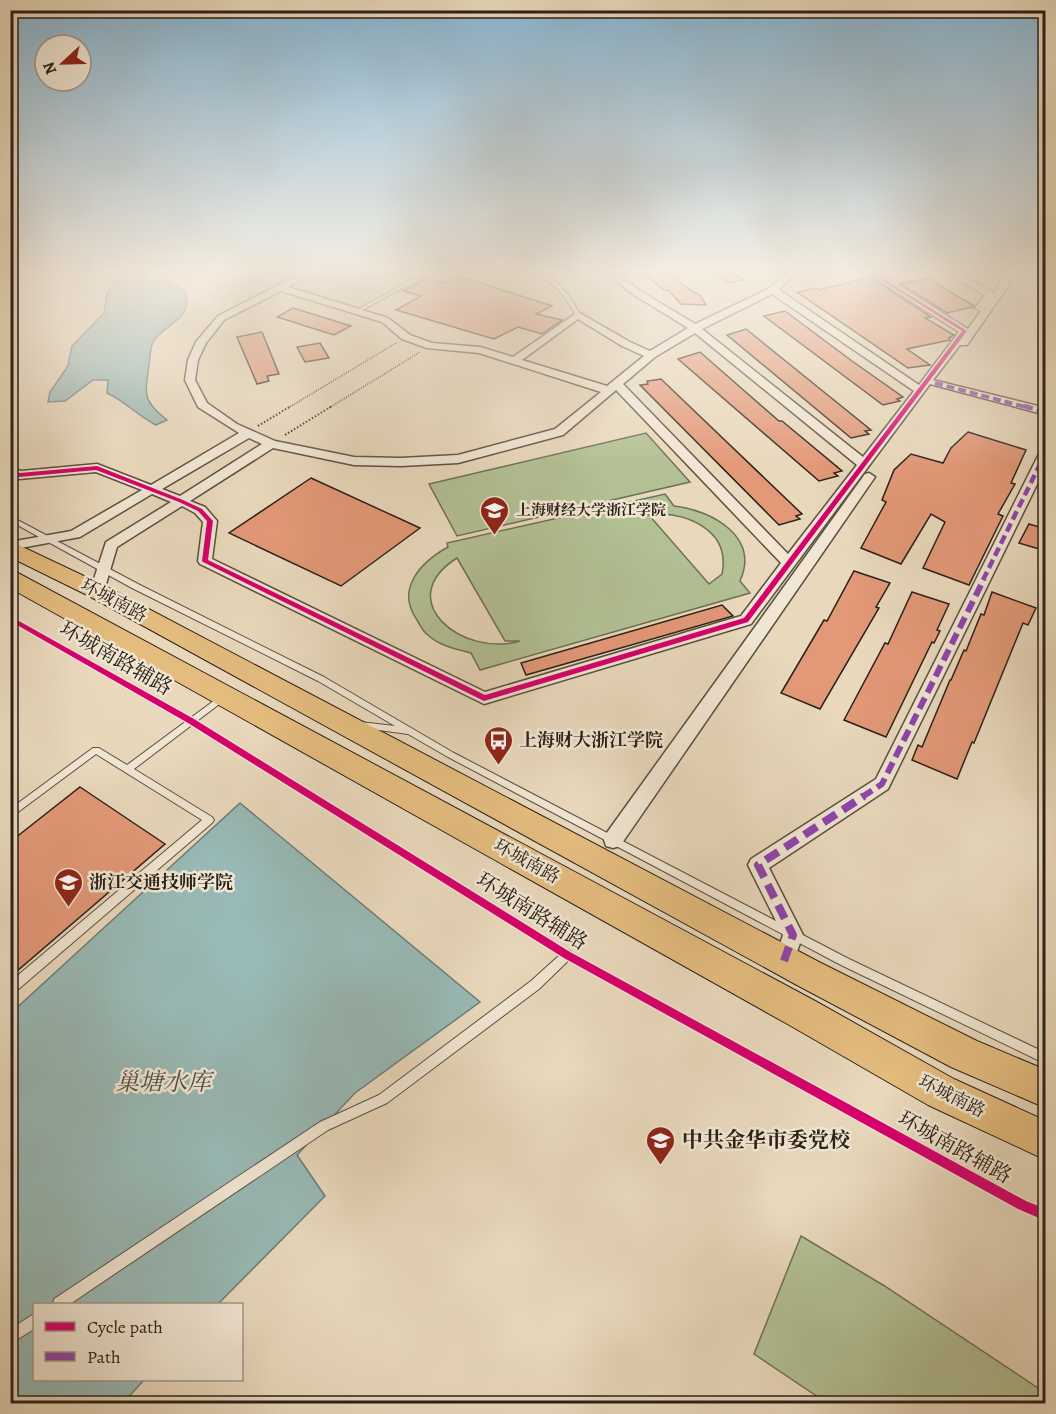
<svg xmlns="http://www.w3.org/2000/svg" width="1056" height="1414" viewBox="0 0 1056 1414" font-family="Alegreya,'Noto Serif SC',serif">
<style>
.green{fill:#b2c094;stroke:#6e7056;stroke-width:1.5;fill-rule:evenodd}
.water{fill:#98b9b5;stroke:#6c7c76;stroke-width:1.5}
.building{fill:#e39878;stroke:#2a2118;stroke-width:1.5}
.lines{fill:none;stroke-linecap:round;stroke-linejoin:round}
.service-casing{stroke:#5a4f41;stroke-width:2}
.minor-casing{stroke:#5a4f41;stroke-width:3}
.primary-casing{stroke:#2a2118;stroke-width:2}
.path-far1{stroke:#2a2118;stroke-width:1.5;stroke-dasharray:1 1.5;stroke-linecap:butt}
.path{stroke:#2a2118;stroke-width:2;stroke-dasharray:1.5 2;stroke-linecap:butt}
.service{fill:#f1e6d3;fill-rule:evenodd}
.minor{fill:#f1e6d3;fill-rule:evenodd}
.primary{fill:#e4bc7e;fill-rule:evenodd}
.quiet-far3{stroke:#8e44ad;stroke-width:4;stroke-dasharray:8 4;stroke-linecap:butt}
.quiet-far2{stroke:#8e44ad;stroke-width:4.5;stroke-dasharray:9 4.5;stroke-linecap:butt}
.quiet-far1{stroke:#8e44ad;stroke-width:6;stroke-dasharray:12 6;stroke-linecap:butt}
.quiet{stroke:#8e44ad;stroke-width:8;stroke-dasharray:15 8;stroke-linecap:butt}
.cycleway-casing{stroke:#f1e6d3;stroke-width:3}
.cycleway{fill:#d6006c;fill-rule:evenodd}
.labels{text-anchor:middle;stroke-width:5;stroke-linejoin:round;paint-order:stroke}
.far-poi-label{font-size:15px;font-weight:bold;fill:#2a2118;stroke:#f1e6d3;text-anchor:start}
.street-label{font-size:18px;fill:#2a2118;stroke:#f1e6d3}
.poi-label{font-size:18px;font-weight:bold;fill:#2a2118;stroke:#f1e6d3;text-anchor:start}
.near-street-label{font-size:21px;fill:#2a2118;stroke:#f1e6d3}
.near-poi-label{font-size:21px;font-weight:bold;fill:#2a2118;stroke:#f1e6d3;text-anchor:start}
.near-water-label{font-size:24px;font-style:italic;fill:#4b4f47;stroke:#f1e6d3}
</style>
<rect width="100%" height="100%" fill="#e9d8bc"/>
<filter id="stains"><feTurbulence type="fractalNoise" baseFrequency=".00333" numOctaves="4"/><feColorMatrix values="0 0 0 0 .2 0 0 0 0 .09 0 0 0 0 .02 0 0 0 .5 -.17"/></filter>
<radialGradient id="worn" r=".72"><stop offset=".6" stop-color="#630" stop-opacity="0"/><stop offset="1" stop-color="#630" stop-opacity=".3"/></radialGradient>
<g class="green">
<polygon points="646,433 690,482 457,536 429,484"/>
<path d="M665,494L674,506C712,510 760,537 740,581L750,593L480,670L471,653C457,649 439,646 428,635C423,632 420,625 417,620C395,589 421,562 448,547L447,543ZM648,514C686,512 731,529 722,574L709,584ZM457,558L505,641H520C462,658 391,600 457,558Z"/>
<polygon points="801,1236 883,1285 1044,1392 1041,1403 827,1403 754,1354"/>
</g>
<g class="water">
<path d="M135,270H162L148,275L146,280L169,283L185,291C195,320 162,325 153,342C150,348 150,359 149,365C145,394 142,401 167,420L156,425C138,416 125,401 107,393L108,380H93L65,401L48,402L50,392L68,366L72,346L104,313L107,293L118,278Z"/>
<polygon points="240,803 480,1002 355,1093 297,1155 325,1196 218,1304 34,1304 34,1380 144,1380 123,1403 11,1404 11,1013"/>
</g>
<g class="building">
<polygon points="638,270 665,270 690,290 700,295 706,305 681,304 668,290 664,290"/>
<polygon points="710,270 729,270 743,280 727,283"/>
<polygon points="456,275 552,306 536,314 562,320 542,334 518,327 494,339 396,310 421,296 403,291 428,278 444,283"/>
<polygon points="870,277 931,317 925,318 954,335 949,338 950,340 907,349 930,365 908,368 797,292 816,288 819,290"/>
<polygon points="929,279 974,306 973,307 947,313 901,284"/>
<polygon points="293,308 351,326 334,335 277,317"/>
<polygon points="785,311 852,361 903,397 897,399 900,401 883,405 764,316"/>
<polygon points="746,329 871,430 865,431 869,434 851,438 727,335"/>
<polygon points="262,332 279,374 267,376 269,381 257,384 237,337"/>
<polygon points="320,343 329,358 305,362 297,347"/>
<polygon points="700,352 779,421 782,421 842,471 834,473 838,476 819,481 678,359"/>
<polygon points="661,379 802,514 796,516 800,519 779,525 640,385 648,384 647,381"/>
<polygon points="968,432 1026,450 1011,483 1015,484 998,514 1003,516 969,585 923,568 945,522 931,514 901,564 861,548 886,502 882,500 894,470 911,454 943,463 951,448"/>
<polygon points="311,478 420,528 341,586 229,533"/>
<polygon points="1029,524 1046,529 1046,551 1019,543"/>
<polygon points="854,571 890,583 876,607 879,608 820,709 781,693 824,620 827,621"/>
<polygon points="912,592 949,604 937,630 940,631 934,643 932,642 886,737 844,720 885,643 888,644"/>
<polygon points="992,592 1036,608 1028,625 1023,623 974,743 972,742 957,779 912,760 918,745 922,747 950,680 951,680 964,650 966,651 981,614 984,615"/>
<polygon points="722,605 733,616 526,675 521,663"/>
<polygon points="80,787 165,844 10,977 10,842"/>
</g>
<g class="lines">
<defs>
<g id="service">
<polygon points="429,270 435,270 359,312 355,311"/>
<path d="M522,270C550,270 569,291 580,315V316H576C567,299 558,285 540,277C534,274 528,273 522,270Z"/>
<polygon points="10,516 138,584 324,677 454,753 849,959 1046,1053 1046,1064 841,965 448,757 408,734 357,727 356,725 357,723 360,722 395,726 318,681 132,588 10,521"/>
<polygon points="223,694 226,695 227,697 226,699 134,769 212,817 214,820 212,823 14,993 10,994 10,982 202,820 96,754 10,818 10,809 93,748 99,748 127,765"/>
<polygon points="567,950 571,952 572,955 571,958 539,989 387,1103 328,1130 70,1304 53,1304 54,1299 320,1122 379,1095 531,981 563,952"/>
<polygon points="34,1314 34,1329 10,1344 10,1329"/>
</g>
<g id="minor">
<polygon points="10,270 18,270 10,277"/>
<path d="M307,270H318L288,287L388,318L410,335L432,343L480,347L513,357L578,312L630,342L650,351L688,328L631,293L604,270H614L637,289L695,324L770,288L789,270H798L779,290L919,385L959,332L863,270H873L888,279L937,270H956L955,272L994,293L999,285L1003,270H1012L1009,285L967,345H960L933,380L1046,408V415L930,384L751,624L484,704L200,564L198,561L203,522L195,513L182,506L117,547L104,591L97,596L92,594L90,591L106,542L171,502L152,494L80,537L10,550V542L71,531L142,490L96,472L19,479L10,476V467L21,471L97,464L151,485L239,433L198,407L185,380L188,360L196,342L218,316ZM946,274L985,295L975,308L981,311L968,329L895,283ZM281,291L382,322L402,339L427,348L479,353L601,392L555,429L458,455L401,458L354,457L275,441L237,424L207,403L195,380L198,360L206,343L224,320ZM772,294L914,391L863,457L702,329ZM578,319L622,346L644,356L607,386L522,360ZM695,333L857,465L788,554L623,384L655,357ZM616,390L781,563L741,616L485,692L212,559L217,521L205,507L190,501L273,448L354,465L401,466L458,463L563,435ZM249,438L262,444L180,496L162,489Z"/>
<polygon points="1046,448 1046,466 888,789 769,868 803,935 791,968 784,971 777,968 774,961 783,935 748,865 751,859 876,779 1040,452"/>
<polygon points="869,473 875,477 620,846 613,848 606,846 604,840 606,834 865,474"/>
</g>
<g id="primary">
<polygon points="10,541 105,586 819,962 977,1041 1046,1070 1046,1108 951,1067 795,984 89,596 10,557"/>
<polygon points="10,571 18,573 817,1002 954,1079 1046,1121 1046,1160 928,1105 791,1026 10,588"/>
</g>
</defs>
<use href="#service" class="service-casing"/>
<use href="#minor" class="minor-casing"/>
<use href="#primary" class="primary-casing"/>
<g class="path-far1">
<polyline points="288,408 396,343"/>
<polyline points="329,408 420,352"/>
</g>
<g class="path">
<polyline points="258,426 291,406"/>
<polyline points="285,435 332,406"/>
</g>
<use href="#service" class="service"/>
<use href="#minor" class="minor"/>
<use href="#primary" class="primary"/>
<polyline class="quiet-far3" points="935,383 1029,408"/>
<g class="quiet-far2">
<polyline points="1024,406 1046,412"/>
<polyline points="983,580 1046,452"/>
</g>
<polyline class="quiet-far1" points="862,797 882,784 984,579"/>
<polyline class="quiet" points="784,961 793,935 758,865 864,796"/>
<defs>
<g id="cycleway">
<polygon points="865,270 870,270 967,331 748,622 484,701 203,562 202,561 207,521 198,511 179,502 96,470 19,477 10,473 10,469 20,473 97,466 183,500 202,509 213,521 208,560 485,695 744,618 962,331"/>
<polygon points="10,616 194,719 570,952 1026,1201 1046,1209 1046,1221 1018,1209 564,958 188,723 10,621"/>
</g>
</defs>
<use href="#cycleway" class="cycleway-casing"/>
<use href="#cycleway" class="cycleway"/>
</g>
<linearGradient id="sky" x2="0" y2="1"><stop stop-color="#88b6d4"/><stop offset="0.58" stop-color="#f5ede1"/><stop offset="1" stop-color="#f5ede1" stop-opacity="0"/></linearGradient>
<rect width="1056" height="468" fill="url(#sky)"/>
<defs>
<symbol id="university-pin" viewBox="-11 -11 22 30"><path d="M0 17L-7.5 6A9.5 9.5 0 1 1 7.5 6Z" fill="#8f2418" stroke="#f1e6d3"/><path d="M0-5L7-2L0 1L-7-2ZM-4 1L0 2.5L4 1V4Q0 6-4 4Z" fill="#fff"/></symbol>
<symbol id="bus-pin" viewBox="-11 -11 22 30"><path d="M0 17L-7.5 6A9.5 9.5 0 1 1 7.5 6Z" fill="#8f2418" stroke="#f1e6d3"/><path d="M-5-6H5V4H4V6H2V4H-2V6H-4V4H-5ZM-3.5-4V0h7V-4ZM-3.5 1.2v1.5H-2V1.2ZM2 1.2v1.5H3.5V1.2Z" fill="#fff"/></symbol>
<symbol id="school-pin" viewBox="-11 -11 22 30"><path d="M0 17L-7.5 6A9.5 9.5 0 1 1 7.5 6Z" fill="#8f2418" stroke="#f1e6d3"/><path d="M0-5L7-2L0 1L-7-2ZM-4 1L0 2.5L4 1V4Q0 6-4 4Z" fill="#fff"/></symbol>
</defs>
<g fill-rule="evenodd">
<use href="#university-pin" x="478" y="494" width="33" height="45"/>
<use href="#bus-pin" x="482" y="724" width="33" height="45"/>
<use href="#school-pin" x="52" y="866" width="33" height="45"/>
<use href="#school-pin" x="644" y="1124" width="33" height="45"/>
</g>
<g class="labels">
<g class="far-poi-label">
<text x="516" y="515">上海财经大学浙江学院</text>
</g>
<g class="street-label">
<text transform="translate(114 600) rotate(28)" y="6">环城南路</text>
<text transform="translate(527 861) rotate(29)" y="6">环城南路</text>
<text transform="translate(952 1096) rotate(27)" y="6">环城南路</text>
</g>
<g class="poi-label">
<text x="519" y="746">上海财大浙江学院</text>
<text x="89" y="888">浙江交通技师学院</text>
</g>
<g class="near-street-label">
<text transform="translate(116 658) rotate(30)" y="7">环城南路辅路</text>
<text transform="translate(532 911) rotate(32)" y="7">环城南路辅路</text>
<text transform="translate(955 1147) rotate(29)" y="7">环城南路辅路</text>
</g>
<g class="near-poi-label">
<text x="682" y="1147">中共金华市委党校</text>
</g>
<g class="near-water-label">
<text x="163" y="1090">巢塘水库</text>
</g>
</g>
<rect width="1056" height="1414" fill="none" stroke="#e9d8bc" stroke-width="36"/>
<rect x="12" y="12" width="1032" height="1390" fill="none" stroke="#2a2118" stroke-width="3"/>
<rect x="18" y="18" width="1020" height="1378" fill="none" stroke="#2a2118" stroke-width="1.5"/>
<rect x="33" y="1303" width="210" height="78" fill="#f1e6d3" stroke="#a19788" stroke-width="1.5"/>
<rect x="45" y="1322" width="30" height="9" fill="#d6006c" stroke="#a19788" stroke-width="1.5"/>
<text x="87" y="1333" font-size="18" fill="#2a2118">Cycle path</text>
<rect x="45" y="1352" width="30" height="9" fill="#8e44ad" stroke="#a19788" stroke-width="1.5"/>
<text x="87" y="1363" font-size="18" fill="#2a2118">Path</text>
<g transform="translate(63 63) rotate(248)"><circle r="28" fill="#f1e6d3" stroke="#a19788" stroke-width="1.5"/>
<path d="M0-4.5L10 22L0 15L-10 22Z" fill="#8f2418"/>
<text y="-9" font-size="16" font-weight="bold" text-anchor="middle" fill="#2a2118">N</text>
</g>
<rect width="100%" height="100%" filter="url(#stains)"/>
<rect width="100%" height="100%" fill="url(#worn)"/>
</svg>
